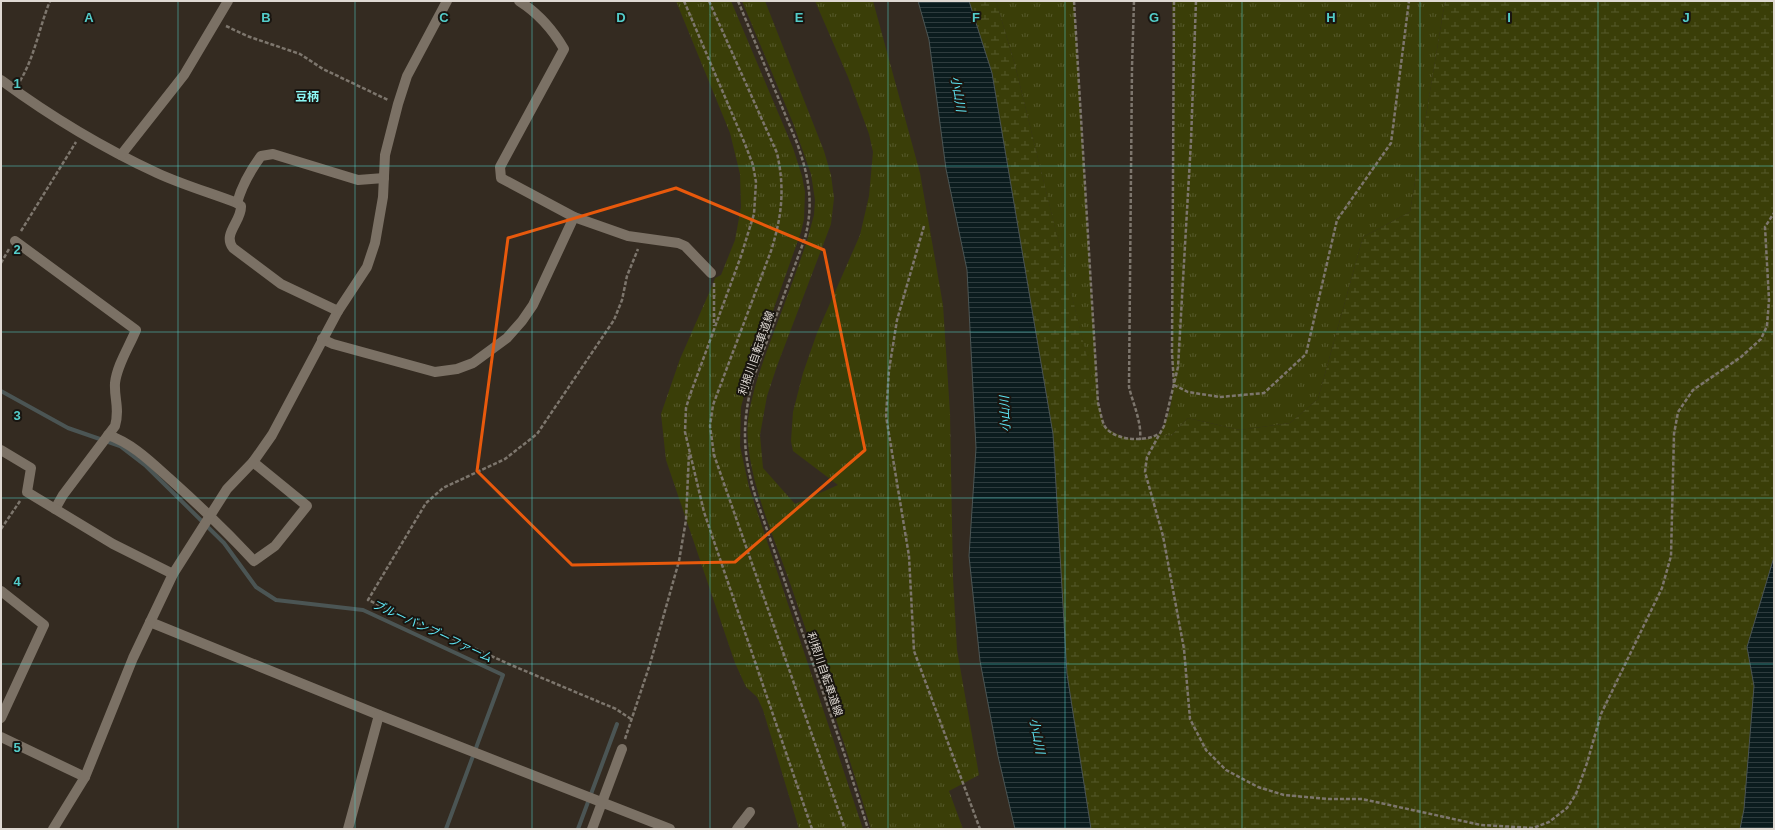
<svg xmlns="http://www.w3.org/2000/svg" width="1775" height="830" viewBox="0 0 1775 830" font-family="Helvetica,'Noto Sans JP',sans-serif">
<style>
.grass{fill:url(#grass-tufts)}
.wetland{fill:url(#wetland-marsh)}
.water{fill:url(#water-rules);stroke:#4b5554}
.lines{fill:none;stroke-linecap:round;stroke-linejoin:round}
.stream{stroke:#4b5554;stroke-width:4}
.path{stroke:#7d766d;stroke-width:2.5;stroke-dasharray:4 2;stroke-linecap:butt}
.minor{stroke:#7b7165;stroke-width:10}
.marked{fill:none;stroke:#e8590c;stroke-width:3;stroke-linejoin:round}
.grid{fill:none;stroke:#53cdca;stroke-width:1;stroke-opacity:0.55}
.labels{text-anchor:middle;stroke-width:4;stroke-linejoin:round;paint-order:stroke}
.street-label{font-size:11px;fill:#dfd9d3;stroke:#191510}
.water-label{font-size:12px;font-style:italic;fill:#5fe7f6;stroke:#191510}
.neighbourhood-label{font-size:12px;font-weight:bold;fill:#8bf7f4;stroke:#191510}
.grid-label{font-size:13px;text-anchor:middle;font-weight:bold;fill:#53cdca;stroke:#191510;stroke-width:4;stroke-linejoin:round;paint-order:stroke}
</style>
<defs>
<pattern id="grass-tufts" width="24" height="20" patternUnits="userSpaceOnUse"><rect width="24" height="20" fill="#3a3e08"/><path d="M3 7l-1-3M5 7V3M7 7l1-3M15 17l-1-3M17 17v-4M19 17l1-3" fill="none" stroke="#56592b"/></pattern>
<pattern id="wetland-marsh" width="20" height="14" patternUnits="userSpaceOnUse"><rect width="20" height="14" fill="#3a3e08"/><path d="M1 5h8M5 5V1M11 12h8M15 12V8" fill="none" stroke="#56592b"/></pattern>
<pattern id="water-rules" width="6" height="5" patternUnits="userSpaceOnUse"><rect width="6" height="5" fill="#0b1c1e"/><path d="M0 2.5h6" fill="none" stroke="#2e3c3e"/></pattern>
</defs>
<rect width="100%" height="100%" fill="#342b21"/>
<g class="grass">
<polygon points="676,1 731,1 793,148 802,176 805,192 804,219 801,232 748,381 741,407 740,446 749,487 863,829 799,829 763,710 757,697 746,687 735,663 666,460 661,414 680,359 713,284 715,278 721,275 735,240 741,207 740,174 730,133"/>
<path d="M742,1H765L824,151L831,175L834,198L831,224L777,366L767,396L760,435L763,468L795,504L838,485L793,451L791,441L793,412L803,373L817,333L860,235L869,196L873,152L869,134L848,77L815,1H873L920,173L943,305L950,413L953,578L957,650L979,775L949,791L963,829H871C846,745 817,663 789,580C773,535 743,467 748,420C752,391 762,364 772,337C784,306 795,275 806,244L814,215L815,200L811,174L793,123Z"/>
<polygon points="996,1 1074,1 1098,403 1015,65"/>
<path d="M1172,1H1445L1410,212L1363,237L1318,399L1290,423L1240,430L1188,418L1171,436L1159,434C1175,411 1174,379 1172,353L1174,69Z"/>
</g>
<path class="wetland" d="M969,1H996L1015,65L1104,426C1120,438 1140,446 1159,434L1171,436L1188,418L1240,430L1290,423L1318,399L1363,237L1410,212L1445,1H1774V557L1747,647L1754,686L1744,809L1740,829H1091L1067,674L1053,434L992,73Z"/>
<g class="water">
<polygon points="918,1 969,1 992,73 1053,434 1067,674 1091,829 1015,829 998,756 980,661 969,556 976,448 967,270 946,169 929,40"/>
<polygon points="1774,557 1774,829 1740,829 1744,809 1754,686 1747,647"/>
</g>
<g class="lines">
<g class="stream">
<polyline points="1,391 68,428 120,446 146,466 224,543 256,587 276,600 363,610 503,675 446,829"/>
<polyline points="578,829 617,724"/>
</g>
<g class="path">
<polyline points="684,1 745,144 753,165 756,182 754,214 741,256 690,395 686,408 685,432 704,512 812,829"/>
<path d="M709,1L777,153C785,189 782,216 771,251L713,405L710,426L714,455L845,829"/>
<path d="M738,1L797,143C809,177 814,203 805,238L753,379C742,423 742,451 755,495L845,756L868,829"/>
<path d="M1074,1L1098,403C1100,409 1101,418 1104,425C1111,440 1145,443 1158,434"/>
<path d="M1134,1L1132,67L1129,387C1133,404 1142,422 1140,440"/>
<polyline points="1174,1 1172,353 1174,385 1188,392 1220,397 1264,393 1306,354 1337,220 1391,143 1409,1"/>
<polyline points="1196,1 1191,141 1178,367 1164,426 1147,457 1145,472 1163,536 1184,649 1190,719 1206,750 1226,770 1258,787 1284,795 1328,799 1362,799 1481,825 1533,828 1549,822 1567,808 1576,794 1587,763 1601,714 1662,588 1671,556 1674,434 1678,412 1693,390 1741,357 1761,339 1767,326 1769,300 1765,227 1774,213"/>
<polyline points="226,26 247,36 300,54 323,69 388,100"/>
<path d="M20,81C35,56 39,28 50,1"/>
<polyline points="924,226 897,320 889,370 886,416 909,556 914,651 980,829"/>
<polyline points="21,231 76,142"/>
<polyline points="1,263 9,249"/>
<polyline points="714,283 714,326"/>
<polyline points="1,529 20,501"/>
<polyline points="631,719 616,709 511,665 368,600 426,503 443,488 505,459 537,434 614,320 622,300 627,276 638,249"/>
<polyline points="625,739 650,664 679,561 686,520 689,453"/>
</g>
<g class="minor">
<path d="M519,1C538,13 553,30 564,49L500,167L501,178L574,217L628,236L678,243L685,246L711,273"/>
<path d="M1,80C50,116 103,148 157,173C183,185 211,193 237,203L241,206C242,221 222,234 233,248L281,284L338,311"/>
<polyline points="121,155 184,75 228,1"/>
<path d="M237,203C242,185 250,171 261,156L273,154L358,180L384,178"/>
<path d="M15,241L136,330C129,347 117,365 115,383C114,399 120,408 115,426L63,495L55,509"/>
<polyline points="322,339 333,344 435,372 457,369 473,363 507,338 522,321 533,305 574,217"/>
<path d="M108,435C132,443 151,462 170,479C199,505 227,532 254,561L275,546L307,506L253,462"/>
<polyline points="1,450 31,468 27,492 113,544 173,574"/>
<polyline points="1,591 44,625 1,718"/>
<polyline points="150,622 379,715 670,829"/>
<polyline points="1,737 85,777"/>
<polyline points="53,829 85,777 133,658 173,574 227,489 253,462 272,435 338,311 367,267 375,243 383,197 385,155 398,104 407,76 447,1"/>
<polyline points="348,829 379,715"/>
<polyline points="592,829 622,749"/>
<polyline points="737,829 750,812"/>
</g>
</g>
<path class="marked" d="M676,188L824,250L865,450L735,562L572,565L477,471L508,238Z"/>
<path class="grid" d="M178,1V829M355,1V829M532,1V829M710,1V829M888,1V829M1065,1V829M1242,1V829M1420,1V829M1598,1V829M1,166H1774M1,332H1774M1,498H1774M1,664H1774"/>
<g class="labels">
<g class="street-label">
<text transform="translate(756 353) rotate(-71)" y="4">利根川自転車道線</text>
<text transform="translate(825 674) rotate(71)" y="4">利根川自転車道線</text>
</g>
<g class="water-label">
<text transform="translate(958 94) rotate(80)" y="4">小山川</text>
<text transform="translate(1005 414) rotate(-92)" y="4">小山川</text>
<text transform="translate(432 631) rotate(25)" y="4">ブルーバンブーファーム</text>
<text transform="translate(1037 736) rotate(79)" y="4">小山川</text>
</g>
<g class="neighbourhood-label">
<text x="307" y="101">豆柄</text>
</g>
</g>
<g class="grid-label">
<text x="89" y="22">A</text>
<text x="266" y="22">B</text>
<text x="444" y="22">C</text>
<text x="621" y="22">D</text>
<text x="799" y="22">E</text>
<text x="976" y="22">F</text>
<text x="1154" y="22">G</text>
<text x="1331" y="22">H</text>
<text x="1509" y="22">I</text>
<text x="1686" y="22">J</text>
<text x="17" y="88">1</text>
<text x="17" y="254">2</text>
<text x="17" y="420">3</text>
<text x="17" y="586">4</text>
<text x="17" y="752">5</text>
</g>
<rect width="1775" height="830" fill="none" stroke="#dfd9d3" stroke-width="4"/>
</svg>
